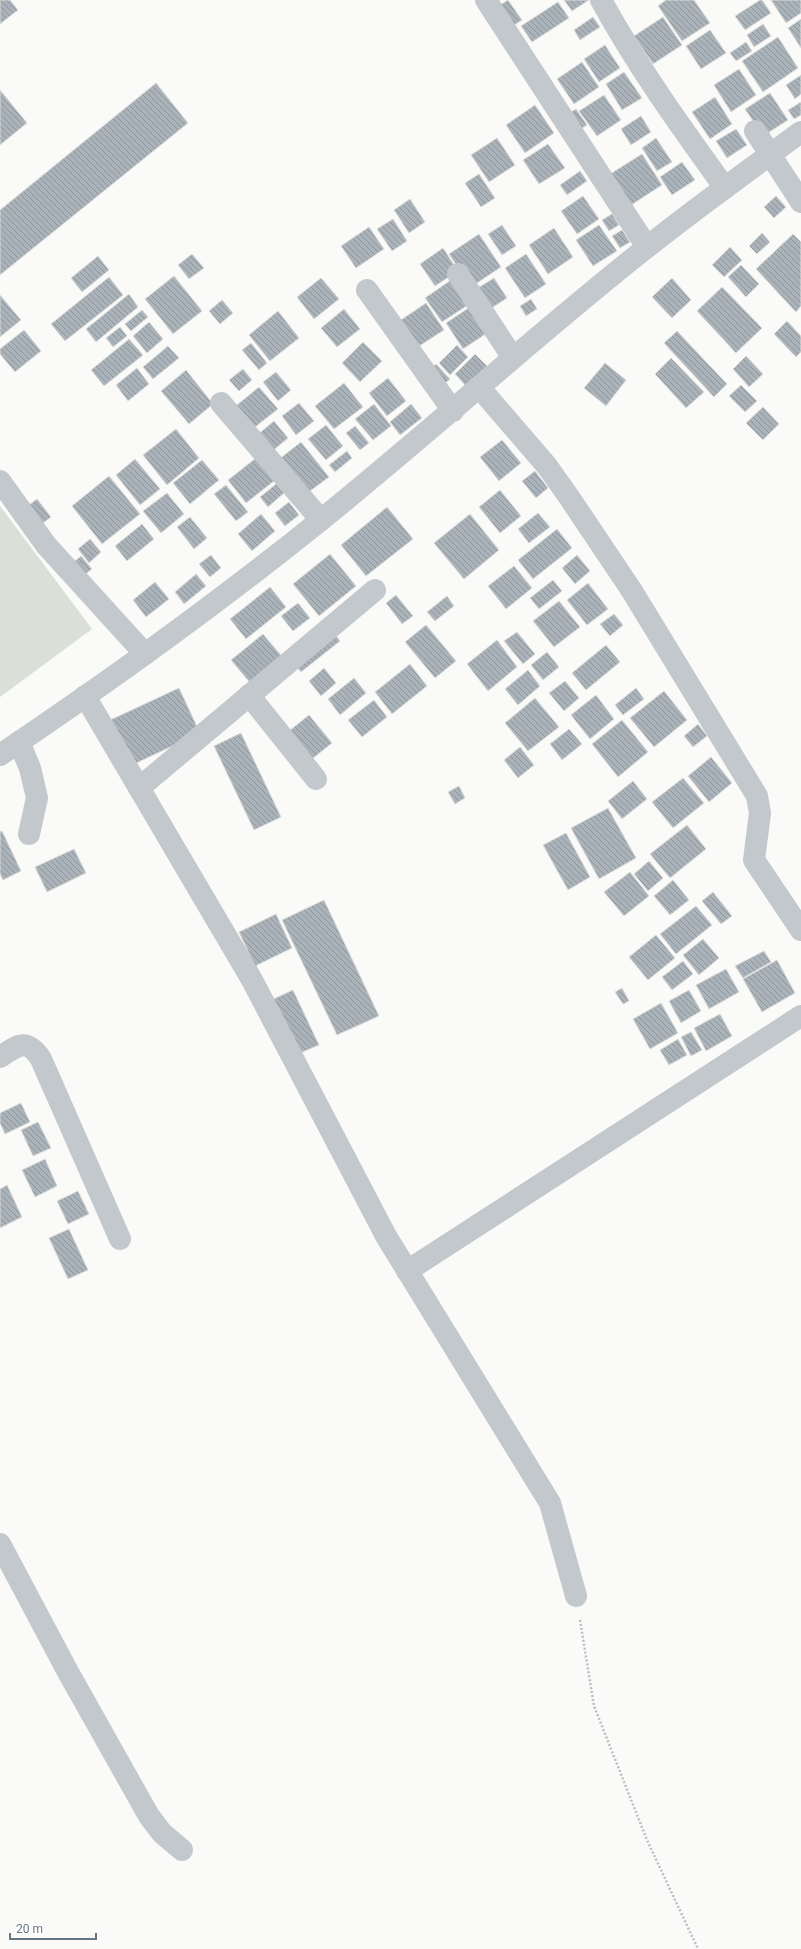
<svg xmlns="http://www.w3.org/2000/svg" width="801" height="1949" viewBox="0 0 801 1949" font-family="Roboto,sans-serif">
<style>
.park{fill:#dadfd7}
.building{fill:url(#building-back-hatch);stroke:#dcdcda}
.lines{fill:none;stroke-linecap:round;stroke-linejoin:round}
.path{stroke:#bbbfc2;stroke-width:2.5;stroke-dasharray:2 2;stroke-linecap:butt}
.minor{stroke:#c3c8cc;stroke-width:22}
</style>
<defs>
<pattern id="building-back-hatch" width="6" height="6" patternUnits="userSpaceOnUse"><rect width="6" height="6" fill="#aab3b9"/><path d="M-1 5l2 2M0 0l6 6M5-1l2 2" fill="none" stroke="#8e969c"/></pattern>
</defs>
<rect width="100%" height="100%" fill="#fafaf8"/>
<polygon class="park" points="0,506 92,629 0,697"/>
<g class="building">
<polygon points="0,0 10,0 18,10 0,24"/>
<polygon points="508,0 522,20 508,29 494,9"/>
<polygon points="564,0 589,0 572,11"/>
<polygon points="666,0 694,0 710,23 682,41 658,6"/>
<polygon points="760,0 762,0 771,13 745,30 735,16"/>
<polygon points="771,0 801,0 801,13 786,23"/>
<polygon points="558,2 569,18 532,42 521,26"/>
<polygon points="593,17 600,27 580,40 574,30"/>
<polygon points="663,17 682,45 653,64 634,36"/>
<polygon points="801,19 801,48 788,28"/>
<polygon points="763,24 771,36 754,47 747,35"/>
<polygon points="710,30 726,53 701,69 686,46"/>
<polygon points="778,37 798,68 763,92 742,61"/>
<polygon points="746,42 752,51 736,61 730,53"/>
<polygon points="605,45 620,68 599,82 584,59"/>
<polygon points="582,62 599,87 574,104 557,79"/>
<polygon points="739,69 756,95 731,112 714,85"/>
<polygon points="624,72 642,98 622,110 606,84"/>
<polygon points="801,75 801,94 795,99 786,85"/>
<polygon points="156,83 188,123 0,275 0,210"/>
<polygon points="0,90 27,123 0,145"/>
<polygon points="770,93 788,120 763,136 745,109"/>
<polygon points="604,95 621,120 597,136 579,111"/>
<polygon points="715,97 732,124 710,139 692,112"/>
<polygon points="801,102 801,115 794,119 788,110"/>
<polygon points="535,105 554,133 525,153 506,125"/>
<polygon points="576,109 587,125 577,131 566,115"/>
<polygon points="641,116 651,132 631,145 621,129"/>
<polygon points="736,129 747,145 727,158 716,141"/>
<polygon points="497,138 515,165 489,182 471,155"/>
<polygon points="656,138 672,162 657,171 642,148"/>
<polygon points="548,144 565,168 539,184 523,160"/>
<polygon points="642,154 662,185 628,207 607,176"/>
<polygon points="682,162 695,180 672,195 660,177"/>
<polygon points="580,171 587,181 567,195 560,185"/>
<polygon points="479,174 495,198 481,207 465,183"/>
<polygon points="583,196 599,219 577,234 561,211"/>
<polygon points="776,196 786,207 774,218 764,207"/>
<polygon points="410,199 425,222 409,233 394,210"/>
<polygon points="612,214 619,225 609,231 602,220"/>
<polygon points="393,219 407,241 392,251 377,229"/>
<polygon points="502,225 516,246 502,255 488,234"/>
<polygon points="599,225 617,251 593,266 576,240"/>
<polygon points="369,227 384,249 356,268 341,246"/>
<polygon points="554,228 573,257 548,274 529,245"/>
<polygon points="622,230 630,242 620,248 612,236"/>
<polygon points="762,233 770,242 757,254 749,246"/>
<polygon points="479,234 501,267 471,287 449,254"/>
<polygon points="793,234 801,242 801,306 796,312 756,269"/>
<polygon points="730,247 742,260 724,277 712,265"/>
<polygon points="443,248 458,271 435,286 420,264"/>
<polygon points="192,254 204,268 189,279 178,265"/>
<polygon points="526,254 546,284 525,298 505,268"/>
<polygon points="98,256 109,270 82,292 71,278"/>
<polygon points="741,265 759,284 746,297 728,277"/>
<polygon points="174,276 202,311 173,334 145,299"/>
<polygon points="109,277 123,295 65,341 51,324"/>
<polygon points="321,278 339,299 314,319 297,297"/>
<polygon points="494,278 507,298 487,311 473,291"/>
<polygon points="672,278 691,300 672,318 652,297"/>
<polygon points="451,280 468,305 442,322 425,298"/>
<polygon points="722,287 762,328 736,353 697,311"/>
<polygon points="129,294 138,307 96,342 86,329"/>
<polygon points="0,295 21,320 0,337"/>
<polygon points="531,299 537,309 526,316 520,306"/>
<polygon points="222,300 233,313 220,324 209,311"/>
<polygon points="426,303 444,330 413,350 395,324"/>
<polygon points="470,307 487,333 463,349 446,323"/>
<polygon points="344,309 360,329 337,347 321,328"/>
<polygon points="142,310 148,317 131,331 125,324"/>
<polygon points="278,311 299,338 270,361 249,335"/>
<polygon points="787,321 801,336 801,352 796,357 774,334"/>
<polygon points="149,322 163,339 147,353 133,336"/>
<polygon points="120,327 127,336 113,347 106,338"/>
<polygon points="24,330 41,351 15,372 0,354 0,349"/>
<polygon points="677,331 727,384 714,397 664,343"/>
<polygon points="129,339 143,355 104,386 91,370"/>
<polygon points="363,342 382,361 360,382 342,363"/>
<polygon points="251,343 267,363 259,370 242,350"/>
<polygon points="457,345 468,357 450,375 439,363"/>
<polygon points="168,346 179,358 153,379 143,367"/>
<polygon points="475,354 487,366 466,386 455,374"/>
<polygon points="746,356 763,374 749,387 733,369"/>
<polygon points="671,358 704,392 686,408 655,374"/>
<polygon points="605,363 626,380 606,406 584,388"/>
<polygon points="436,364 450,379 443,385 429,370"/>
<polygon points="137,368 149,384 128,401 116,385"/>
<polygon points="243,369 252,380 239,391 229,380"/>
<polygon points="186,370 213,404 189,424 161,391"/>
<polygon points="276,372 291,390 278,401 263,382"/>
<polygon points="388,378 406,401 387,416 369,393"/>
<polygon points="344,383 363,407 334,429 315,406"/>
<polygon points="741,385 757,401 745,412 729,396"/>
<polygon points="259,387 278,409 250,431 232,409"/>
<polygon points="299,403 314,421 296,435 282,416"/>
<polygon points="374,404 391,426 373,440 355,419"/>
<polygon points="411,404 422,418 400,435 390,422"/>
<polygon points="763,407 779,424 763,440 746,423"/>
<polygon points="274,421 288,438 270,453 256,436"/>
<polygon points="326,425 343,446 326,460 308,439"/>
<polygon points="355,426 369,443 360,450 346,433"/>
<polygon points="176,429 199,458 167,485 143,455"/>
<polygon points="502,440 521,463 499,481 480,457"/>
<polygon points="301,442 329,477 306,494 278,460"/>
<polygon points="347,451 352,458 335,472 329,465"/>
<polygon points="256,458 274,481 246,503 228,480"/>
<polygon points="135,459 160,489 140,505 116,475"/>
<polygon points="202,460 219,480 190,504 173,483"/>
<polygon points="535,471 548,488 536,498 522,481"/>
<polygon points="109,476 140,514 102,544 72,506"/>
<polygon points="276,484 284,493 268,507 260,497"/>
<polygon points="226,485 248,512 236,521 214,494"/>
<polygon points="500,490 521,516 500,533 479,507"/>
<polygon points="167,493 184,514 161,533 143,511"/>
<polygon points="37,499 51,517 39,526 25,508"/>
<polygon points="289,502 299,515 285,526 275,513"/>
<polygon points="387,507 413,539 366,576 341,545"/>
<polygon points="538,513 550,527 529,543 518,529"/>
<polygon points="261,514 275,531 252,551 238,534"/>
<polygon points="470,514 499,550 464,579 434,543"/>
<polygon points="190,517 207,538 194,549 177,527"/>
<polygon points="142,524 154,539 127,561 115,546"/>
<polygon points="557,529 572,548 533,579 518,560"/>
<polygon points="90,539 101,552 89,563 78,549"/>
<polygon points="330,554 356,586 319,616 293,584"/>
<polygon points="211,555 221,568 210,577 199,564"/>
<polygon points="577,555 590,571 575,584 562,568"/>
<polygon points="81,556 92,569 79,579 69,566"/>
<polygon points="514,566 532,588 506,609 488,586"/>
<polygon points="196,574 206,586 184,604 175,592"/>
<polygon points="553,580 562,591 539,609 530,598"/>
<polygon points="155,582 169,599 146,617 133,600"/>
<polygon points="588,583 608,609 587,625 567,600"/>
<polygon points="270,587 286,607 246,639 230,619"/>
<polygon points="396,595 413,616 402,624 386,603"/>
<polygon points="447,596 454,606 435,621 427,612"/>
<polygon points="559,601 580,627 554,647 533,621"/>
<polygon points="298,603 310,618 293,631 281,616"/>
<polygon points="614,614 623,625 610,636 600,624"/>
<polygon points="426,625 456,661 435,678 405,642"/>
<polygon points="331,629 340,641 301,672 292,661"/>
<polygon points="517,632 535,654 523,664 504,641"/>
<polygon points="263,634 284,659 252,685 231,660"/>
<polygon points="497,640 517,667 488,691 467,664"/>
<polygon points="606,645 620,662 586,690 572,673"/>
<polygon points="547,652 559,667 543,680 531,665"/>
<polygon points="410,664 427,686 392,714 375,692"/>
<polygon points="324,668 336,683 321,696 309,681"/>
<polygon points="528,670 540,686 518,705 505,689"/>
<polygon points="354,678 366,693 340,715 328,699"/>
<polygon points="565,681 579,698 564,711 549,693"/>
<polygon points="179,688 200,733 130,766 108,721"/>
<polygon points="636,688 644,699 623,715 615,705"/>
<polygon points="664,691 687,720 654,747 630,718"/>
<polygon points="596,695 614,719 590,739 571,715"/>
<polygon points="535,698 559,727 528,751 505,723"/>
<polygon points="374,700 387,717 362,737 348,720"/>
<polygon points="309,715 332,743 307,763 284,735"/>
<polygon points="622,720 648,752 618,777 592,744"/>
<polygon points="698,724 707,736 693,747 684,736"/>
<polygon points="569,729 582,744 562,760 550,744"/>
<polygon points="241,733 281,817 254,830 214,746"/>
<polygon points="520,747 534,765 518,778 504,760"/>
<polygon points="711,757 732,783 709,802 688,776"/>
<polygon points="683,778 704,803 673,828 652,802"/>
<polygon points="633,781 647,799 622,819 608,801"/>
<polygon points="459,786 465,798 455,804 448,792"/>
<polygon points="608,808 636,858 599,879 571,828"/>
<polygon points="687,825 706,849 670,878 650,854"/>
<polygon points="2,831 21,871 3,880 0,874 0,832"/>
<polygon points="566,833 590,877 568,890 543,845"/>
<polygon points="74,849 86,873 47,892 35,867"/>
<polygon points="649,861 663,878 648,891 634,874"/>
<polygon points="630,872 649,896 624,916 604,892"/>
<polygon points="673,880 689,900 670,915 654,896"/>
<polygon points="713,892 732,916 721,924 702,901"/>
<polygon points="324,900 379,1016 337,1035 282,920"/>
<polygon points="696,906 712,925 676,954 660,934"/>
<polygon points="276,914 292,948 255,966 239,932"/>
<polygon points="656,935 675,958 648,980 629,957"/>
<polygon points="703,939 719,958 699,975 683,955"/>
<polygon points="764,951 771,962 743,978 735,966"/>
<polygon points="777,960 795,993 762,1012 743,979"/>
<polygon points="683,961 693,974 672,990 662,977"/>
<polygon points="726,969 739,992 709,1009 696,985"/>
<polygon points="622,988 629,1001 623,1004 615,992"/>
<polygon points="293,990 319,1045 293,1056 267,1002"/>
<polygon points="689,990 701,1011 681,1023 669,1001"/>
<polygon points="661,1003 678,1033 650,1049 633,1019"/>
<polygon points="720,1014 732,1036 706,1051 694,1028"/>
<polygon points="691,1032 702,1050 691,1056 681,1037"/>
<polygon points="678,1039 687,1055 669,1065 660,1050"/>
<polygon points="21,1103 30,1122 5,1134 0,1123 0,1113"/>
<polygon points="38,1122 51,1148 33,1156 21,1130"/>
<polygon points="45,1159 57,1186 35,1197 22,1170"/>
<polygon points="7,1185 22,1217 0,1228 0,1189"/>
<polygon points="78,1191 89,1214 68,1224 57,1201"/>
<polygon points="69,1229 88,1270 68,1279 49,1238"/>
</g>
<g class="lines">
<polyline class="path" points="580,1620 594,1706 647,1840 698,1949"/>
<g class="minor">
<polyline points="486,0 647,247"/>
<path d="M601,0C637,66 681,127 725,188"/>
<polyline points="755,131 801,202"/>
<polyline points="458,274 513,358"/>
<polyline points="367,290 453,411"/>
<polyline points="479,387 547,466 569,497 632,591 757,796 760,813 754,860 801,930"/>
<polyline points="221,403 321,520"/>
<polyline points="0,481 46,545 145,654"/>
<polyline points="249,695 316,779"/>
<polyline points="85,696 252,980 386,1236 550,1503 576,1596"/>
<polyline points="19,742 30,768 37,798 29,834"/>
<path d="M0,755C110,681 218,603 321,520C431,431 535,336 646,248C696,208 749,170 801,132"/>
<polyline points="139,788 375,590"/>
<path d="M0,1057C19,1044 27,1038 41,1059L120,1239"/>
<polyline points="407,1271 801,1016"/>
<polyline points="0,1544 68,1672 149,1816 162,1833 182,1850"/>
</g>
</g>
<path d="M10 1933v6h86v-6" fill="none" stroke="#657683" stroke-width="2"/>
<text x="16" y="1933" font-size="12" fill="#657683" stroke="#ffffff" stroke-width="3" paint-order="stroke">20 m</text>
</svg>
